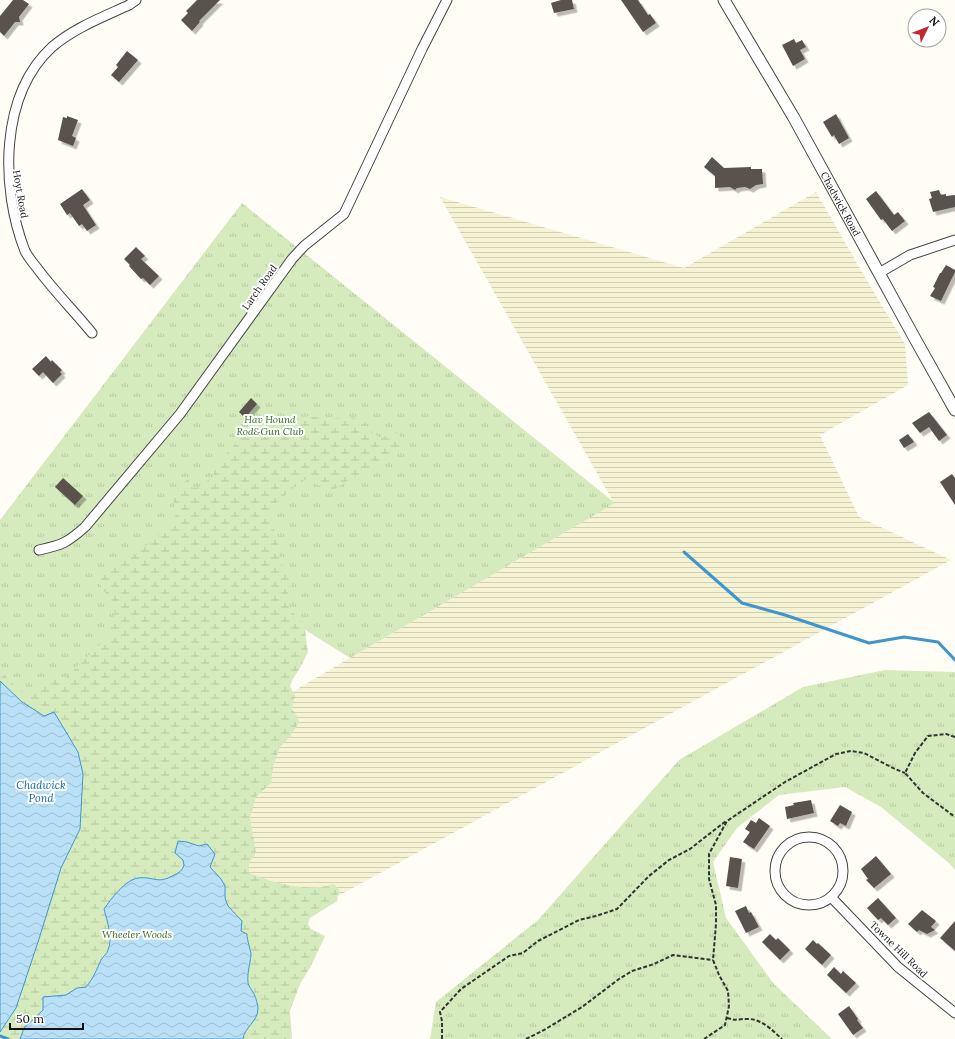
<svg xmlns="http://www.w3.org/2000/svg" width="955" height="1039" viewBox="0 0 955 1039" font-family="Lora,serif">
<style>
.farmland{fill:url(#farmland-rules)}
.grass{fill:url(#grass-tufts)}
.wetland{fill:url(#wetland-marsh)}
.water{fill:url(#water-waves);stroke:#3f96cf}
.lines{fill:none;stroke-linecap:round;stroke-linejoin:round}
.stream{stroke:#3f96cf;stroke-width:3}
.building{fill:#5a524d;filter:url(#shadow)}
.minor-casing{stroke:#444;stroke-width:11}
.tertiary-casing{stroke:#444;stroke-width:13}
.path{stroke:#333;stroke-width:2;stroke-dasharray:4 2;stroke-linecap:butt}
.minor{stroke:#fff;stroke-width:9}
.tertiary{stroke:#fff;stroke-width:11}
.labels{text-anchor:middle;stroke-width:4;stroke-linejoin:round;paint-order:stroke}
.street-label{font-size:10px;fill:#111;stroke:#fff}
.park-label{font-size:10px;font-style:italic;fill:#2f6b1f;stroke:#fff}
.water-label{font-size:11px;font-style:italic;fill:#1768a6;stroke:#fff}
</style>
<defs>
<pattern id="farmland-rules" width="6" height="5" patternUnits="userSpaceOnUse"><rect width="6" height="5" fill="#f6f3d4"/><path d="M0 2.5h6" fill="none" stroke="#d2cfb5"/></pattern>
<pattern id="grass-tufts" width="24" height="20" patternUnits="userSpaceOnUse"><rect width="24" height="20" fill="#d5ebbd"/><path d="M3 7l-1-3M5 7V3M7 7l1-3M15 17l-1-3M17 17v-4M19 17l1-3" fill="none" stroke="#b6c8a1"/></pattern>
<pattern id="wetland-marsh" width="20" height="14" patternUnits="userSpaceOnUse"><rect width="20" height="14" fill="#d5ebbd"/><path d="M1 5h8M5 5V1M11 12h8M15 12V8" fill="none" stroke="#b6c8a1"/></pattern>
<pattern id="water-waves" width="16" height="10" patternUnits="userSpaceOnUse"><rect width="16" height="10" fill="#b9e0f7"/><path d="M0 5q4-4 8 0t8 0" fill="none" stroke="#9ebfd3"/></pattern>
<filter id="shadow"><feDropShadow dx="3.5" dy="3.5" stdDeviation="0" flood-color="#0004"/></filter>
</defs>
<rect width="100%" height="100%" fill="#fffdf5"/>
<polygon class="farmland" points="816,192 869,284 905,344 908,385 820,435 859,517 951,560 258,940 86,813 614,503 440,197 684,268"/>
<g class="grass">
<polygon points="242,203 615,503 350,658 165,542 164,641 46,739 0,697 0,520"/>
<polygon points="885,670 955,672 955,870 949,863 881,807 845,787 779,795 737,828 713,862 726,918 774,984 832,1039 430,1039 436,1002 538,920 679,760 803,687"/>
</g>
<path class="wetland" d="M308,416L330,419L351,417L364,422L372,432L380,438L397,432L400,437L399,450L385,456L376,465L347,481L335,489H324L308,478L294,487L269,510L280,550L279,559C284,567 287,576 291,585L288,591L289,609L304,623L308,652L301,666L293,679L290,686L295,696L292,709L297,716L299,722L290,737L280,747L273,767L271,783L256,797L250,817L256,853L249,864V873C275,883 307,893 334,884L339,890L337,901L310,918L308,924L311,929L325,936L311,966L300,984L290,1011L292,1039H243C244,1028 258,1021 258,1009C258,1005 256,998 254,994C252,990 249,987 248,983C247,973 250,965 251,955C251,950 247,941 247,934L241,931L236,913L228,906L225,898V886L210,867L199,846L187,842L178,841L175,853L183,860L184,865L182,871L164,881L138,878L108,923L110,936L108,950L102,957L96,972L86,987L77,988L66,995L43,997V1010L24,1028L20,1039H0V913L61,868L80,829L78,752L54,712L44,716L22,702L0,681V668C8,680 16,688 28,695L53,680H64L98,646L110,636L111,623L115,613L111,597C102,591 99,586 100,575L111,567L134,556L166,528L176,515L173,497L180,485L190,478L193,482L191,487L196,488L204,484L213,476L216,465L245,433L266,426Z"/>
<g class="water">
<polygon points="0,681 22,702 44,716 54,712 78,752 83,774 80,829 61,868 39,939 16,1008 0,1032"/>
<path d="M178,841L187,842L199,846L207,844L215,854L210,867L221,879L225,886V898L228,906L242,921L241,931L247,934C247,941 251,950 251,955C250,965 247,973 248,983C249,987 252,990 254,994C256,998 258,1005 258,1009C258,1021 244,1028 243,1039H20L24,1028L43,1010V997L66,995L77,988L86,987C93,979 97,969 101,960C103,956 107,954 108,950C113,939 107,920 104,909C111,899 125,880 138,878C154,876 157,885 174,875C180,872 182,871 184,865L183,860L175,853Z"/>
</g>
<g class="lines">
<g class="stream">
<polyline points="684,552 742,603 785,615 869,643 904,637 938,642 955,660"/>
<polyline points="0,1036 8,1039"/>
</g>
</g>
<g class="building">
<polygon points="13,0 23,0 29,4 19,17 20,22 15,22 4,36 0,32 0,16"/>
<polygon points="197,0 220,0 199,21 200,22 192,31 181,20 188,13 186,11"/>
<polygon points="561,0 572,0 574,9 554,13 551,3"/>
<polygon points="621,0 638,0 648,15 650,14 656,23 643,32"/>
<polygon points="794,39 796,43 802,40 806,47 800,50 805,59 793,66 782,45"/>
<polygon points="127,51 138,60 119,82 111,75 118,67 116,65"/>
<polygon points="836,114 849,138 839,144 834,135 832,137 823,122"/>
<polygon points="67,116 78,120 72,136 76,138 73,146 58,140 63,117 67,118"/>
<polygon points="712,157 724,168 751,167 751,169 762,169 763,184 756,185 750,189 745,187 737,188 735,190 730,187 715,188 715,176 704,167"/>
<polygon points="82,189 90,200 83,205 96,225 87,231 82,224 79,226 70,213 67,215 60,204"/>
<polygon points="939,190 941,195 946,194 946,196 955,195 955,207 933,212 929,199 932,198 930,192"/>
<polygon points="876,191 894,215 898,212 905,221 892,231 883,219 881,220 866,199"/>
<polygon points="136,247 145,256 141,259 159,276 150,285 143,278 141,279 129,266 130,265 124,259"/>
<polygon points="946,265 955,270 955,272 941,301 930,296 935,288 933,287 940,273 941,273"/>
<polygon points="46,356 51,362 52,360 62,370 60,372 62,374 53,383 43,372 39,376 32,369"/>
<polygon points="251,398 257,404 245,418 239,412"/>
<polygon points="929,412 947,435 939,441 929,427 920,433 912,423"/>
<polygon points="908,434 914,442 904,448 899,440"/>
<polygon points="952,474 955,478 955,505 940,482"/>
<polygon points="63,478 83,496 75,505 55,487"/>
<polygon points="811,800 814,813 787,819 785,807 794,805 793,803"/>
<polygon points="840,805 852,812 846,826 840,823 838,826 830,821"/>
<polygon points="759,818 770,826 754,849 743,842 750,832 745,829 751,820 756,823"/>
<polygon points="876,856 891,874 874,888 866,880 868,879 861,869"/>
<polygon points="730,857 742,859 738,888 726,886"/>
<polygon points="878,898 896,918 888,925 881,918 878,920 867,908"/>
<polygon points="746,906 749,913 751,912 759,927 746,933 735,911"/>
<polygon points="922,910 936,921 931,927 935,930 927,934 919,930 917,932 908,924"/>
<polygon points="955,921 955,951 940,938"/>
<polygon points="770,934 776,940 778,938 790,950 780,960 762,942"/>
<polygon points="813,940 817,944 818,943 831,955 822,965 805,949"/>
<polygon points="834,967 841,974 843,971 856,983 846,993 827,975"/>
<polygon points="849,1006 858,1019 857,1020 863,1028 853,1035 838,1014"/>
</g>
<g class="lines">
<defs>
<g id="minor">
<polyline points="879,273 910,255 955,240"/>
<path d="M92,333C74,311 54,291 37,268C33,263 28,257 25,251C0,187 0,95 52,47C74,28 103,17 129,5L136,0"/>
<path d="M39,550C62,545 67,543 85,527L180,414L292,259L304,246L344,214L422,49L447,0"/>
<circle cx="809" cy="871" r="34"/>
<polyline points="831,897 898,967 955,1013"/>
</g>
<g id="tertiary">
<path id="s1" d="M724,0L794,118L914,337L955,410"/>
</g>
</defs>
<use href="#minor" class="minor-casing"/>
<use href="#tertiary" class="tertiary-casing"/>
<g class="path">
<polyline points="955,737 946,734 928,736 915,753 905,773 923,793 955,817"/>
<path d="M727,1018C737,1021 736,1019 746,1019C761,1018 772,1030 782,1039"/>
<polyline points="442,1039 442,1021 440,1012 461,989 509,956 523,953 538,941 579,920 596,916 617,909 649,876 669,860 690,849 704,838 726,821"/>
<polyline points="526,1039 544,1030 582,1007 619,979 632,971 654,964 673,955 713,960"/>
<polyline points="704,1039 725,1025 729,1006 728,991 719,975 713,960 716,924 716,905 709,879 709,854 727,821 785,782 836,754 851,751 864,753 895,769 905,773"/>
</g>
<use href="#minor" class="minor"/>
<use href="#tertiary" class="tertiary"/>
</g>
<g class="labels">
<g class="street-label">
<text transform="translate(21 194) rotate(80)" y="4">Hoyt Road</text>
<text dy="4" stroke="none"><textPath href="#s1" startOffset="235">Chadwick Road</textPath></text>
<text transform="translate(259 287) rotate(-55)" y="4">Larch Road</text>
<text transform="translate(899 949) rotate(44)" y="4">Towne Hill Road</text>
</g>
<g class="park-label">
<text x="270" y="423">Hav Hound<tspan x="270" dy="12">Rod&amp;Gun Club</tspan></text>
<text x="137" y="938">Wheeler Woods</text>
</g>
<g class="water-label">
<text x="41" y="789">Chadwick<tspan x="41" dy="13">Pond</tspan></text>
</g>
</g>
<g transform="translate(927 28) rotate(47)"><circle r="19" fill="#ffffff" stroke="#a0a0a0"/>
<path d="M0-3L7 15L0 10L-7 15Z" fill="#c4262e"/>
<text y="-6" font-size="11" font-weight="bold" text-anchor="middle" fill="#111111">N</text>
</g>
<path d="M10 1023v6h73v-6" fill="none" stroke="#111111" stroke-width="2"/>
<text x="16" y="1023" font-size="12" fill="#111111" stroke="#ffffff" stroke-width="3" paint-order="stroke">50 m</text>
</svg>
